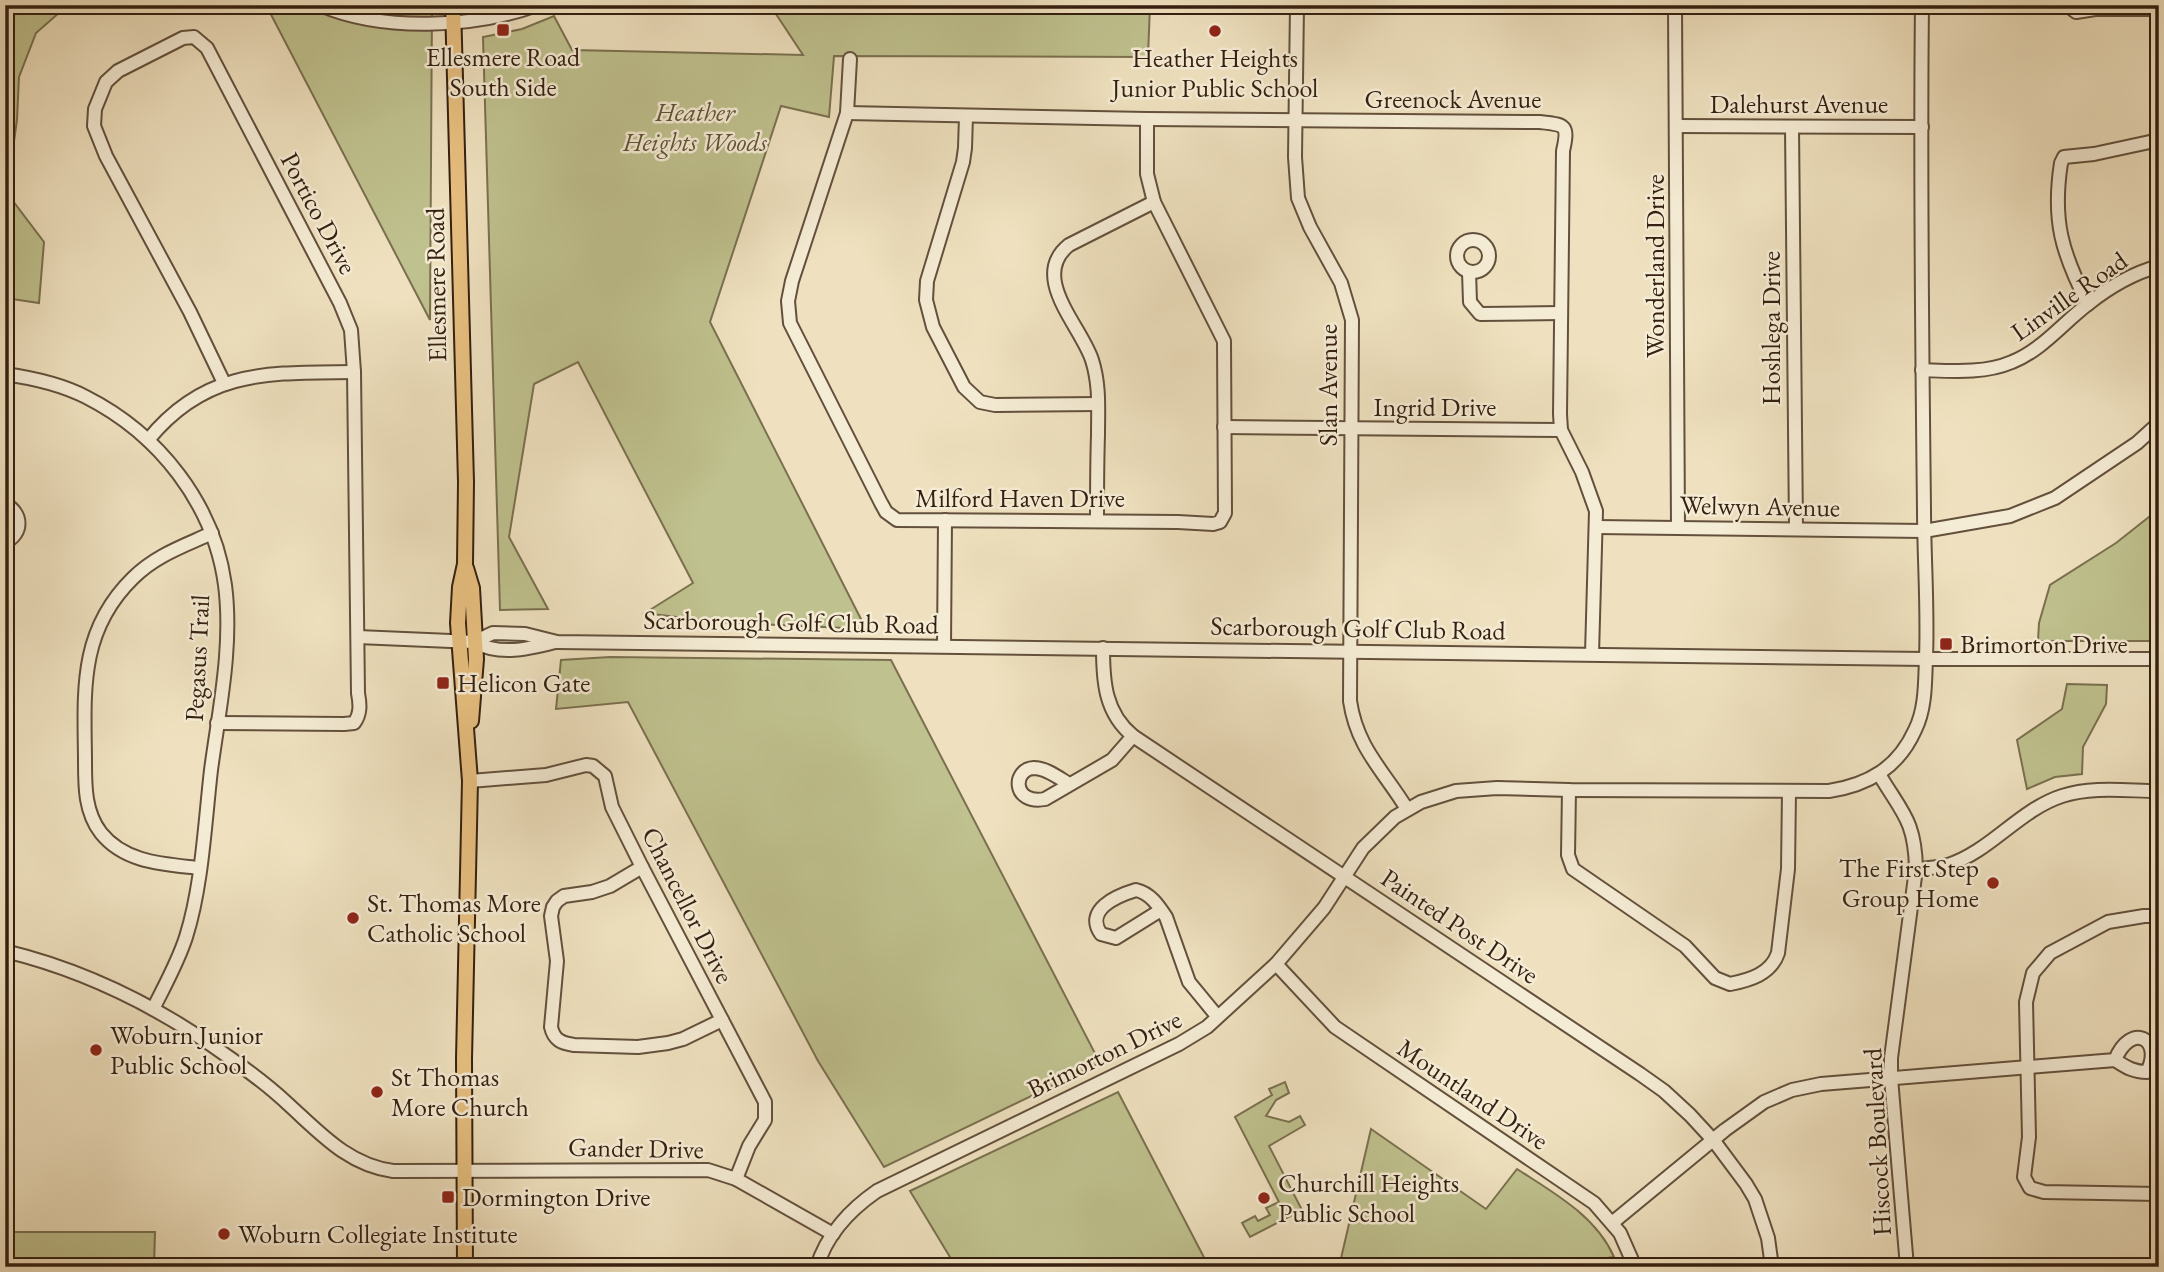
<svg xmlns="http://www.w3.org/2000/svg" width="2164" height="1272" viewBox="0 0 2164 1272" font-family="'EB Garamond',serif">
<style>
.green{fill:#bfc18e;stroke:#7a704f;stroke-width:2}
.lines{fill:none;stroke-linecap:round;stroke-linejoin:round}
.minor-casing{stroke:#63503c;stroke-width:16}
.major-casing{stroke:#341f10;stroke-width:18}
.minor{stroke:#f5ecd5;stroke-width:12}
.major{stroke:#e8c080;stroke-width:14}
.poi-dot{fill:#8f2418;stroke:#f5ecd5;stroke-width:2.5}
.labels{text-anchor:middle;stroke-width:5;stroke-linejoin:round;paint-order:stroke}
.poi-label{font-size:26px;fill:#341f10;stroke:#f5ecd5;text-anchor:start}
.street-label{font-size:26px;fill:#341f10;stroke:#f5ecd5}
.park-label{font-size:26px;font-style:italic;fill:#5e5036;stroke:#f5ecd5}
</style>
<rect width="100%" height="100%" fill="#efe1bf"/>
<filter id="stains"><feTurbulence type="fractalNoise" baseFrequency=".00286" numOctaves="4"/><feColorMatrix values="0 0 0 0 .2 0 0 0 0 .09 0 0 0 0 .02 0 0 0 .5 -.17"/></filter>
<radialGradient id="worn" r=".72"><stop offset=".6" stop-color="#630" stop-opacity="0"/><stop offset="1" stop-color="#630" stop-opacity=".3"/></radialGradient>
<g class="green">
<polygon points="5,5 68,5 36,33 19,77 17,120 8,184 13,201 44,242 39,303 5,298"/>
<polygon points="266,5 432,5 430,320"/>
<polygon points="770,5 1150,5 1148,57 834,56 829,117 781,106 710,322 866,629 716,622 645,613 693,583 578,362 534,384 509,537 548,609 500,610 483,37 522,29 554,16 572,50 803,55"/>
<polygon points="2159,509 2159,641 2038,641 2039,623 2050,585 2116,543"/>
<polygon points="610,657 891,660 1100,1063 884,1167 818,1061 628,702 556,709 561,660"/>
<polygon points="2067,684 2107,685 2106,704 2083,747 2082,774 2055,777 2027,789 2017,740 2062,709"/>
<polygon points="1285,1082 1289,1093 1276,1100 1266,1116 1289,1122 1300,1116 1305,1125 1269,1146 1302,1210 1250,1237 1242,1223 1255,1216 1258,1221 1270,1215 1266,1208 1279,1202 1235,1117 1272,1095 1269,1089"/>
<polygon points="1118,1092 1209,1267 956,1267 910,1191"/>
<path d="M1371,1129L1486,1209L1517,1169C1554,1193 1596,1216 1614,1257L1570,1263V1267H1339Z"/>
<polygon points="5,1232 155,1232 154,1267 5,1267"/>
</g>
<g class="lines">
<defs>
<g id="minor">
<path d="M320,5C383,32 473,28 537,5"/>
<path d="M1297,5L1295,157L1298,198L1310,227L1341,283L1352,320L1350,701C1357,748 1383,770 1407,809"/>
<polyline points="1675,5 1678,527"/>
<polyline points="2067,5 2076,12 2095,9 2159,9"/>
<polyline points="850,59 847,113 792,281 788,301 790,323 881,503 886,512 897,520 1178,522 1213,524 1220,522 1225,513 1224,341 1154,202 1147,174 1147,119"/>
<path d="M847,113L1147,119L1540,122C1565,125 1569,124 1563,151L1560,414L1561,430L1582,472L1596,511L1592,654"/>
<polyline points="966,116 965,148 963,162 927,281 926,300 933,327 964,387 980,402 995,405 1098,404"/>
<polyline points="1677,126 1922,127"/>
<polyline points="1792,127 1796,528"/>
<circle cx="1473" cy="256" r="16"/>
<polyline points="1469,272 1470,302 1480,314 1561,313"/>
<path d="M2088,304C2062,253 2052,221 2061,163L2064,157L2094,154L2159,140"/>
<path d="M1922,370C1951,371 1984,374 2012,362C2042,350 2063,323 2088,304C2108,288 2134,273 2159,266"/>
<path d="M5,374C33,378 61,384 86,397C159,434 214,504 225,585C233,646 219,710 211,770C205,822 202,887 186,937C178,962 165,985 153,1009"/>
<polyline points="1224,427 1561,430"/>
<path d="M148,440C206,368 271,373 354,372"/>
<path d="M5,504C23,513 23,534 5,542"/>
<path d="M1097,521C1097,492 1097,464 1098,435C1098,409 1100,385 1092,360C1081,326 1029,277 1069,245L1154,202"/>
<polyline points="1596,527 1924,531 2010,516 2055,498 2137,443 2159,423"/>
<polyline points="358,637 474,642 493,633 525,634 557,642 1926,659 2159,659"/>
<path d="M474,642C500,656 528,649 555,642"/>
<polyline points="944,646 945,520"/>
<path d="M1103,648C1103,682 1105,713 1133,736L1640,1074L1664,1091L1690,1115L1714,1141L1746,1184L1755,1199L1768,1238L1772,1267"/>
<path d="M217,723L344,724L354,723C361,714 360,704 358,693L354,372L351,330L340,303L207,48L194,37L183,38L118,71L106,82L95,109L94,126L106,156L190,312L224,383"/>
<path d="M1879,774C1902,813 1915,820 1916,869L1891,1058V1078L1907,1267"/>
<polyline points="470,781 546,775 586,765 593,766 605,776 612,807 642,867 765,1102 765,1120 749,1146 736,1179"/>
<path d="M1069,784C1059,778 1046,768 1034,768C1012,769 1012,805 1045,799L1112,760L1133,736"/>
<path d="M1569,790L1568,855L1573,869L1685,946L1715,978L1730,984C1750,980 1771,974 1778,953L1788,869L1789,791"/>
<path d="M642,867L610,886L592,892L564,896L557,901L553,907L551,916L557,961L551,1027C554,1040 561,1043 574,1045L638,1047L668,1043L683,1039L722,1020"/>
<path d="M199,868C164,864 125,863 101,833C84,811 85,784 85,757C84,688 80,630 133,578C156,555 184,546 212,533"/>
<path d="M1916,869C1927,868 1938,868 1948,865C1991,851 2019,810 2062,796C2093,786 2127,791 2159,791"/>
<path d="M1161,910L1116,938L1101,934C1084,910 1116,896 1136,890C1150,893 1158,905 1166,917L1189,982L1217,1016"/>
<polyline points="2159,916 2144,916 2108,922 2050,953 2033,973 2026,1002 2029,1137 2024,1177 2030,1188 2044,1192 2159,1194"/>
<path d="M5,951C88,971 161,1008 230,1058C250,1072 270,1087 288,1104C320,1133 348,1165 393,1171L708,1170L736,1179L833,1234"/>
<polyline points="1276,964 1335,1027 1594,1203 1620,1233 1635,1267"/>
<path d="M1612,1223L1725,1130L1764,1102L1792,1090L1821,1084L2115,1060C2126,1067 2133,1072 2147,1072C2164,1039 2131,1021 2115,1060"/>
<path d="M817,1267C826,1235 851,1209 877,1191L1179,1044L1207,1027L1276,964L1324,908L1363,848L1395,817L1421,802L1456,791L1497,788L1569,790L1829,791C1868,785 1898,768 1915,730C1926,708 1925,681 1926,657C1928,608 1924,558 1924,509C1922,341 1920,173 1922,5"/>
</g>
<g id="major">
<polyline points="453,5 466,482 465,564 460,587 458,623 470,781 464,1059 465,1267"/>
<polyline points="466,568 472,588 476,659 471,721"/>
</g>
</defs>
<use href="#minor" class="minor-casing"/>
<use href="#major" class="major-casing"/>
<use href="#minor" class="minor"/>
<use href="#major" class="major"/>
</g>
<g class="poi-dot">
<rect x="496" y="23" width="14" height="14" rx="3.5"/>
<circle cx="1215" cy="31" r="7"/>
<rect x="1939" y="637" width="14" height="14" rx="3.5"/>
<rect x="436" y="676" width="14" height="14" rx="3.5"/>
<circle cx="1993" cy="883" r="7"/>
<circle cx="353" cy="918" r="7"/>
<circle cx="96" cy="1050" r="7"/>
<circle cx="377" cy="1092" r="7"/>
<rect x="441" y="1190" width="14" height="14" rx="3.5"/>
<circle cx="1264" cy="1198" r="7"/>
<circle cx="224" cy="1234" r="7"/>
</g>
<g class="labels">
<g class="poi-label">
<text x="503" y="66" text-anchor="middle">Ellesmere Road<tspan x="503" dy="30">South Side</tspan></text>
<text x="1215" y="67" text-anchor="middle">Heather Heights<tspan x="1215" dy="30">Junior Public School</tspan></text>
<text x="1960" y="653">Brimorton Drive</text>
<text x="457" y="692">Helicon Gate</text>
<text x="1979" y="877" text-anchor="end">The First Step<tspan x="1979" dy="30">Group Home</tspan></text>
<text x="367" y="912">St. Thomas More<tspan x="367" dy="30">Catholic School</tspan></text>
<text x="110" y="1044">Woburn Junior<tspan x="110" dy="30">Public School</tspan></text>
<text x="391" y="1086">St Thomas<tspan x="391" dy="30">More Church</tspan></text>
<text x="1278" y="1192">Churchill Heights<tspan x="1278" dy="30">Public School</tspan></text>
<text x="462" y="1206">Dormington Drive</text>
<text x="238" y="1243">Woburn Collegiate Institute</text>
</g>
<g class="street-label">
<text x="1453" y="108">Greenock Avenue</text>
<text x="1799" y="113">Dalehurst Avenue</text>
<text transform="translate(319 213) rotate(62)" y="9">Portico Drive</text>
<text transform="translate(1655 266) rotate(-90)" y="9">Wonderland Drive</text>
<text transform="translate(436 285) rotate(-91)" y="9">Ellesmere Road</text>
<text transform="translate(2069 296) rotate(-35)" y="9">Linville Road</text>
<text transform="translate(1771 328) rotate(-90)" y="9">Hoshlega Drive</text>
<text transform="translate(1328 385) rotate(-90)" y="9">Slan Avenue</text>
<text x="1435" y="416">Ingrid Drive</text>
<text x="1020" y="507">Milford Haven Drive</text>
<text transform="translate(1760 506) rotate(1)" y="9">Welwyn Avenue</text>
<text transform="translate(791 622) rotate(1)" y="9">Scarborough Golf Club Road</text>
<text transform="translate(1358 628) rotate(1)" y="9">Scarborough Golf Club Road</text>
<text transform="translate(197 658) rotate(-87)" y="9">Pegasus Trail</text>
<text transform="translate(688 905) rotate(63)" y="9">Chancellor Drive</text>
<text transform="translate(1460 926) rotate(34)" y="9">Painted Post Drive</text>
<text transform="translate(1104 1054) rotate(-26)" y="9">Brimorton Drive</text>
<text transform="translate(1473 1094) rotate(34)" y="9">Mountland Drive</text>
<text transform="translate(1877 1142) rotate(-93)" y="9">Hiscock Boulevard</text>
<text transform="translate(636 1148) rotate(1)" y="9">Gander Drive</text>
</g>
<g class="park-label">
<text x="695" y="121">Heather<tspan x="695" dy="30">Heights Woods</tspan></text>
</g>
</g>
<rect width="2164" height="1272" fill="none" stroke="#efe1bf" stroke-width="28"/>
<rect x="7" y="7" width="2150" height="1258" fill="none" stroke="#341f10" stroke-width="3.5"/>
<rect x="14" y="14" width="2136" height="1244" fill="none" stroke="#341f10" stroke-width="2"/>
<rect width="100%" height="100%" filter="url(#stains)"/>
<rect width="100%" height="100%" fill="url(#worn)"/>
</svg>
